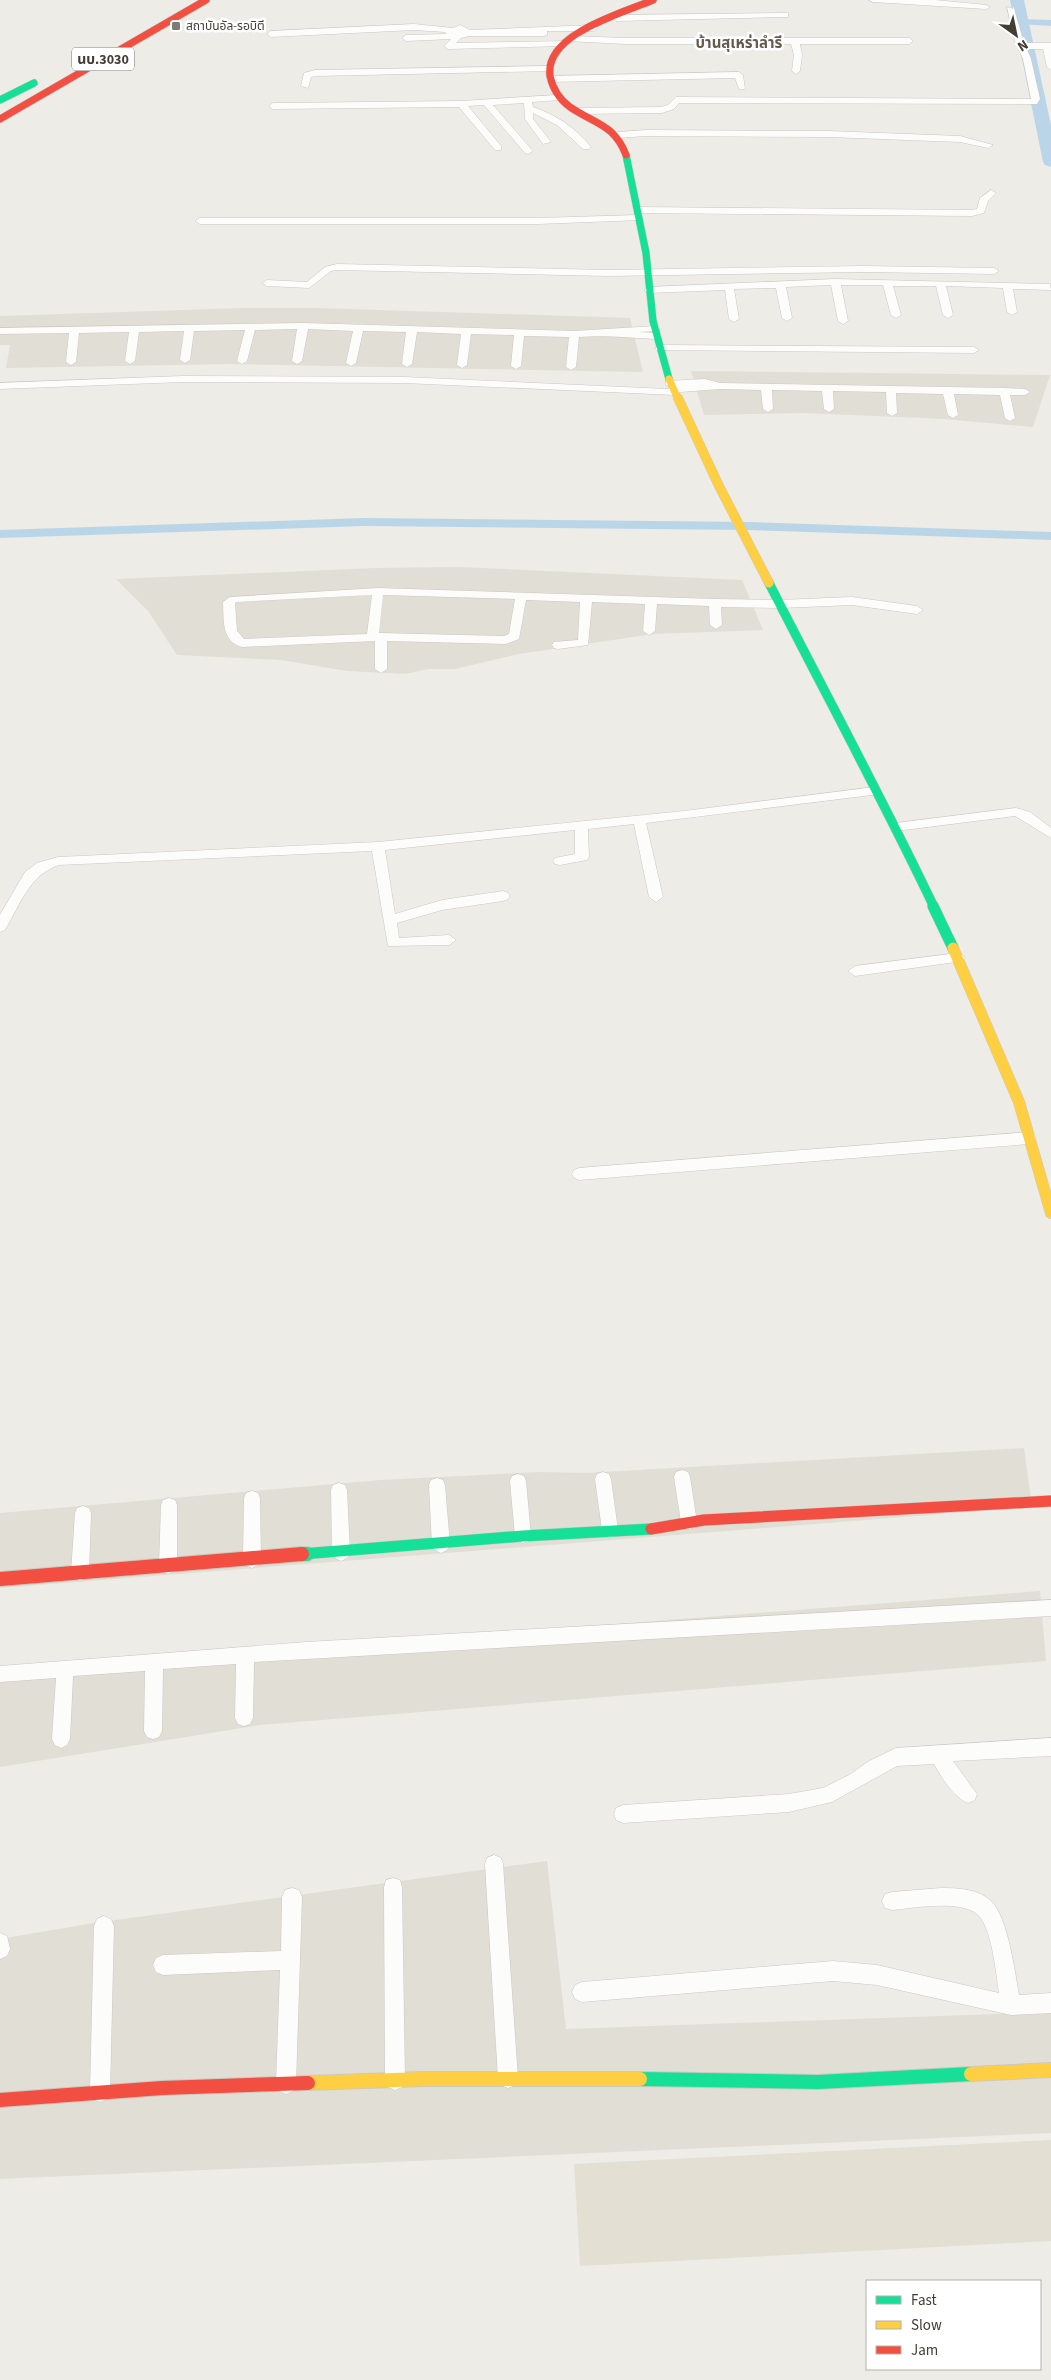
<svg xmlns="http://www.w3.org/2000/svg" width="1051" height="2380" viewBox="0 0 1051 2380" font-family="'Source Sans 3','Noto Sans Thai',sans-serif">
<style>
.residential{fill:#e1ded5}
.education{fill:#e3dfd3}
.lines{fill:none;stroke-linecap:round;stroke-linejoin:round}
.canal{fill:#bbd5e8;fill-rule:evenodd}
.river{fill:#bbd5e8;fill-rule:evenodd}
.street-casing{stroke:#cac8c3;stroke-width:1}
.fast-far3-casing{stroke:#ccc9bf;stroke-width:8}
.fast-far2-casing{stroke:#ccc9bf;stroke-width:10}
.fast-far1-casing{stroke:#ccc9bf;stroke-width:12}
.fast-casing{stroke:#ccc9bf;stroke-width:16}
.slow-far3-casing{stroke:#ccc9bf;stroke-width:8}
.slow-far2-casing{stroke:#ccc9bf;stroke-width:10}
.slow-far1-casing{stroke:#ccc9bf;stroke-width:12}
.slow-casing{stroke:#ccc9bf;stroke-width:16}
.jam-far2-casing{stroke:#ccc9bf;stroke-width:8}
.jam-far1-casing{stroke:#ccc9bf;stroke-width:12}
.jam-casing{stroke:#ccc9bf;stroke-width:16}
.street{fill:#fcfcfb;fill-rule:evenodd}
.fast-far3{stroke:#16e098;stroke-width:7}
.fast-far2{stroke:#16e098;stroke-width:9}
.fast-far1{stroke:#16e098;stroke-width:11}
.fast{stroke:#16e098;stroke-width:14}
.slow-far3{stroke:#ffcf43;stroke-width:7}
.slow-far2{stroke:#ffcf43;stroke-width:9}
.slow-far1{stroke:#ffcf43;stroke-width:11}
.slow{stroke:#ffcf43;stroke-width:14}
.jam-far2{stroke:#f24e42;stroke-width:7}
.jam-far1{stroke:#f24e42;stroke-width:11}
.jam{stroke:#f24e42;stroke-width:14}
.poi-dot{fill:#7e7a73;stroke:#fff;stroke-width:2}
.labels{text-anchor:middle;stroke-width:5;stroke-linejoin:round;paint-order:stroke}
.far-poi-label{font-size:12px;fill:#423d35;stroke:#fff;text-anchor:start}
.shield{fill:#fff;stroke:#7b7772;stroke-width:1}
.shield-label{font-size:14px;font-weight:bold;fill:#423d35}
.far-quarter-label{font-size:15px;font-weight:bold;fill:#645b4d;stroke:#fff}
</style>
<rect width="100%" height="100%" fill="#edece7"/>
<g class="residential">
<polygon points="243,308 316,308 630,318 643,372 230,364 6,368 10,345 0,345 0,316"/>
<polygon points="691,371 1050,375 1033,427 945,419 803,413 704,415"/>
<polygon points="459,567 742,580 763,630 653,634 519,654 455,669 428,669 405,674 347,671 281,660 177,655 148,611 116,579 375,568"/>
<polygon points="1024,1448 1032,1507 0,1588 0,1513 380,1480 540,1472 587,1473"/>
<polygon points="1040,1591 1046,1661 260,1725 0,1767 0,1672"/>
<polygon points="547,1861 566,2029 1051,2012 1051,2133 0,2179 0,1939 94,1923"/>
</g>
<polygon class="education" points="1051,2140 1051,2241 580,2266 574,2164"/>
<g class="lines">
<g class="canal">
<polygon points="1022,19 1051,20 1051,26 1019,24 1019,20"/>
<polygon points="364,518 748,522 1051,532 1051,540 748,530 364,526 0,538 0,530"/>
</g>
<polygon class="river" points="1010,0 1024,0 1051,125 1051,167 1045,165 1043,162"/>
<defs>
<g id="street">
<polygon points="869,0 935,0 986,5 990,7 986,9 873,2"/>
<polygon points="1007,7 1014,9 1024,43 1051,43 1051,70 1047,67 1043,49 1027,49 1031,59 1040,99 1037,104 679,103 674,109 662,113 577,114 573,111 577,108 661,107 668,105 676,97 1031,99 1023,59 1015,41"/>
<polygon points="785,13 788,13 788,17 616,21 612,18 616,15"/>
<polygon points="414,24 453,28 460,25 470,30 594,25 598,28 594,31 547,31 547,35 544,36 469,36 461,38 456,43 568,41 568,45 565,46 448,49 444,46 451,39 406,41 402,38 406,35 446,34 445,32 414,30 271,37 267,34 271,31"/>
<polygon points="571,36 625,38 909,38 913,41 909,44 800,44 802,55 800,71 796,74 792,71 794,55 791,44 625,44 568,41 567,39"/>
<polygon points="548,66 552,69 551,71 315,76 311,77 308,88 301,86 304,73 315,70"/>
<polygon points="739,72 743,75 745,89 739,89 735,78 550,82 546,79 550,76"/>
<path d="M557,95L561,98L560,100L532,102L533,107C556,115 575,127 591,147L589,149H583L557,125L533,113V119L551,142L543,144L525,119L524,103L493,105L531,149L533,151L528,154L525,153L484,105L468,106L501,146V150H495L459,107L273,109L269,106L273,103L461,101Z"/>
<polygon points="646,130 828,131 960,136 993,145 988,148 960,142 828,137 646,136 618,138 613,135 618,132"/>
<polygon points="991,190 996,193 988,201 984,213 972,216 638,213 633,210 638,207 972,210 977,209 980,198"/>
<polygon points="639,215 642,216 642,220 538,224 200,224 195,221 200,218 538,218"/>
<polygon points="337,264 608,270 863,266 994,268 999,271 994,274 863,272 608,276 337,270 331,271 309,288 267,286 262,283 267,280 307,282 325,267"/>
<polygon points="835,279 1050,284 1051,290 1013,289 1017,312 1012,315 1007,312 1003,288 946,286 953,315 948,318 943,315 936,286 893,286 901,315 896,318 891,315 883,285 841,285 848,321 843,324 838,321 831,285 786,287 792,318 787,321 782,318 776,288 734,289 739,319 734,322 729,319 725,290 649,293 644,290 649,287"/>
<path d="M303,323L574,331L655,326L659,327V331L638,332L657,333L662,336L657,339C631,338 605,335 579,337L576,367L571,370L566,367L569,337L524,336L521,366L516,369L511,366L514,335L471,334L467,365L462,368L457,365L461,334L417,332L412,364L407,367L402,364L406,332L363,331L356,363L351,366L346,363L353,331L308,329L302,361L297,364L292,361L297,329L255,330L247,361L242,364L237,361L245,330L194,331L190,360L185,363L180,360L184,331L139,332L135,361L130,364L125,361L129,332L79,333L76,362L71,365L66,362L69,333L0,334V328Z"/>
<polygon points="660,345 974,347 979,350 974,353 656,350 655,348"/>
<polygon points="183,376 404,377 668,389 672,386 666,385 666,381 705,379 720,383 1004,388 1025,389 1030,392 1025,395 1010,395 1015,418 1010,421 1005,418 1000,395 954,394 958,415 953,418 948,415 943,394 896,393 897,413 892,416 887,413 886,392 833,391 834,409 829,412 824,409 822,391 772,390 773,409 768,412 763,409 761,390 720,389 680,392 675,395 404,383 183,382 0,389 0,383"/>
<path d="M378,588L715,599L780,600L852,597L917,606L923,610L917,614L852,605L780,608L721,607L722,625L716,629L710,625L709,606L657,604L655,631L649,635L643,631L645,604L592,602L588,645L558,649L554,648L552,645L554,642L578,640L580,602L526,600L519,639L506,644L387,641V669L381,673L375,669V641L242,647C221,641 224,620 223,602L230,597ZM372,595L367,634L244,639L237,631L235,603L237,602ZM383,595L515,599L509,634L504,636L379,633Z"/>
<path d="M875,787L881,791L880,794L646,823L663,897L656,902L649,897L634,824L588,829L589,857L587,860L560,865L555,864L553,861L555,858L575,854V830L385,850L395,914L442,900L503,891L508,893L510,896L508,899L503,901L442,910L397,923L399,938L449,935L456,940L449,945L388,946L372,851L59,865C29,875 20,905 5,930L0,932V915L25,872L37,863L58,857L378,842L684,811Z"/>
<polygon points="1016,808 1030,812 1051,828 1051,838 1015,816 896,831 890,827 896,823"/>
<polygon points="958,953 963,955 965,958 963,961 855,976 848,971 855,966"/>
<polygon points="1029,1132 1034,1134 1036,1138 1034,1142 1029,1144 579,1180 574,1178 572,1174 574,1170 579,1168"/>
<polygon points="682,1470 688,1472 690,1477 697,1522 695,1527 689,1529 683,1527 681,1522 674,1477 676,1472"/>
<polygon points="603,1472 609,1474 611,1479 618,1530 616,1535 610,1537 604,1535 602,1530 595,1479 597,1474"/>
<polygon points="518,1474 524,1476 526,1481 531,1536 529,1541 523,1543 517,1541 515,1536 510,1481 512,1476"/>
<polygon points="437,1478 443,1480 445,1485 450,1545 447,1550 441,1553 435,1550 432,1545 429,1485 431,1480"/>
<polygon points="339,1483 345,1485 347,1490 350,1553 347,1558 341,1561 335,1558 332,1553 331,1490 333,1485"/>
<polygon points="252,1491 258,1493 260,1498 261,1560 258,1565 252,1568 246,1565 243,1560 244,1498 246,1493"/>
<polygon points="169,1498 175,1500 177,1505 177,1566 174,1571 168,1574 162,1571 159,1566 161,1505 163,1500"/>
<polygon points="83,1506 89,1508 91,1513 89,1573 86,1578 80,1581 74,1578 71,1573 75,1513 77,1508"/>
<polygon points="1051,1600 1051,1616 254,1662 253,1718 250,1724 244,1726 238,1724 235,1718 236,1664 163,1669 162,1731 159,1737 153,1739 147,1737 144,1731 145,1671 73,1676 70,1739 67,1745 61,1748 55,1745 52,1739 56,1678 0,1682 0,1666 306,1642"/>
<path d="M1051,1738V1756L953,1761L977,1794L975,1800L968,1803C953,1797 942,1778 934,1764L897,1766L832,1802L789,1812L623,1823L616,1820L614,1814L616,1808L623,1805L789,1794L823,1788L849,1775L869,1761L896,1748Z"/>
<polygon points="494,1855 501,1858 503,1864 518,2078 515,2085 508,2088 501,2085 498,2078 485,1864 487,1858"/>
<polygon points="393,1878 400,1880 402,1887 405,2080 402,2087 395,2090 388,2087 385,2080 384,1887 386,1880"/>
<polygon points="292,1888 299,1890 302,1897 296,2084 293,2091 286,2094 279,2091 276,2084 280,1970 163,1975 156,1972 153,1965 156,1958 163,1955 281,1951 282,1897 285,1890"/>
<path d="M941,1888C958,1888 980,1889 992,1902C1008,1919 1015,1972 1019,1995L1051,1993V2013L1011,2015L877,1985L833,1981L582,2002L575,1999L572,1992L575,1985L582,1982L833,1961L877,1965L999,1993C996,1974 992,1928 978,1915C962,1899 913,1908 892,1910L885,1908L882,1901L885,1894L892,1892Z"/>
<polygon points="104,1916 111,1919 114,1926 110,2092 107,2099 100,2102 93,2099 90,2092 94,1926 97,1919"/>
<polygon points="0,1933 7,1936 10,1949 7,1956 0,1959"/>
</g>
<g id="fast-far3">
<polyline points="0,100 34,83"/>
<polyline points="626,155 646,253 653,321 669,379"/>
</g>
<path id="fast-far2" d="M769,583C824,691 882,798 934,907"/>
<g id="fast-far1">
<polyline points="933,906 953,948"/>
<polyline points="302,1554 523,1536 651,1529"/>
</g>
<g id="fast">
<polyline points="302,1554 307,1554"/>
<polyline points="640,2079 818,2082 971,2074"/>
</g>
<polyline id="slow-far3" points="669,379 678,399"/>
<polyline id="slow-far2" points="678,398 719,486 769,583"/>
<polyline id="slow-far1" points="953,948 1019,1102 1051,1213"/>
<g id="slow">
<polyline points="971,2074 1051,2070"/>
<polyline points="308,2083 423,2079 640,2079"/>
</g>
<g id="jam-far2">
<polyline points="0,119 206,0"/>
<path d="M626,155C614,124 595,124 570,107C559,99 553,90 550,76C544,34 623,13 653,0"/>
</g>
<g id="jam-far1">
<polyline points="651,1529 704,1520 1051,1501"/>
<polyline points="292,1555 302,1554"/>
</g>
<g id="jam">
<polyline points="0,1579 302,1554"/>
<polyline points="0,2100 162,2088 308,2083"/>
</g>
</defs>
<use href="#street" class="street-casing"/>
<use href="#fast-far3" class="fast-far3-casing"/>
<use href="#fast-far2" class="fast-far2-casing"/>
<use href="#fast-far1" class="fast-far1-casing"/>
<use href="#fast" class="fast-casing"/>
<use href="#slow-far3" class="slow-far3-casing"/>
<use href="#slow-far2" class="slow-far2-casing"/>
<use href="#slow-far1" class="slow-far1-casing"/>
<use href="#slow" class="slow-casing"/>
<use href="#jam-far2" class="jam-far2-casing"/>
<use href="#jam-far1" class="jam-far1-casing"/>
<use href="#jam" class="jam-casing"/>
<use href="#street" class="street"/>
<use href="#fast-far3" class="fast-far3"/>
<use href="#fast-far2" class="fast-far2"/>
<use href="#fast-far1" class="fast-far1"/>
<use href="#fast" class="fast"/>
<use href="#slow-far3" class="slow-far3"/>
<use href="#slow-far2" class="slow-far2"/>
<use href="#slow-far1" class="slow-far1"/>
<use href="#slow" class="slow"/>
<use href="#jam-far2" class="jam-far2"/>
<use href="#jam-far1" class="jam-far1"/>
<use href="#jam" class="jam"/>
</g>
<rect class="poi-dot" x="171" y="21" width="10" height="10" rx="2.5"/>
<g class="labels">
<g class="far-poi-label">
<text x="186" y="30">สถาบันอัล-รอบิตี</text>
</g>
<rect class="shield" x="72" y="47.5" width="62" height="23" rx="4"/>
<g class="shield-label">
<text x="103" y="64">นบ.3030</text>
</g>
<g class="far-quarter-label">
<text x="739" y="48">บ้านสุเหร่าลำรี</text>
</g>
</g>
<rect x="866" y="2280" width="175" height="90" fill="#ffffff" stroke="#b3b1ae"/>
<rect x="876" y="2296" width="25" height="8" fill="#16e098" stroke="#b3b1ae"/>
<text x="911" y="2305" font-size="15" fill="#423d35">Fast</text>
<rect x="876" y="2321" width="25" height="8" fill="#ffcf43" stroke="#b3b1ae"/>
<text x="911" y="2330" font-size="15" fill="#423d35">Slow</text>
<rect x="876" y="2346" width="25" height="8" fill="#f24e42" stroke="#b3b1ae"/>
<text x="911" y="2355" font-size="15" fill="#423d35">Jam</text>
<g transform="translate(1016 35) rotate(147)" stroke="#ffffff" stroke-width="4" paint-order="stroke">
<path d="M0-4L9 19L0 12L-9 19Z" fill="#423d35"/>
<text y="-8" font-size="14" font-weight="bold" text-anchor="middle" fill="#423d35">N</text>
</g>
</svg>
